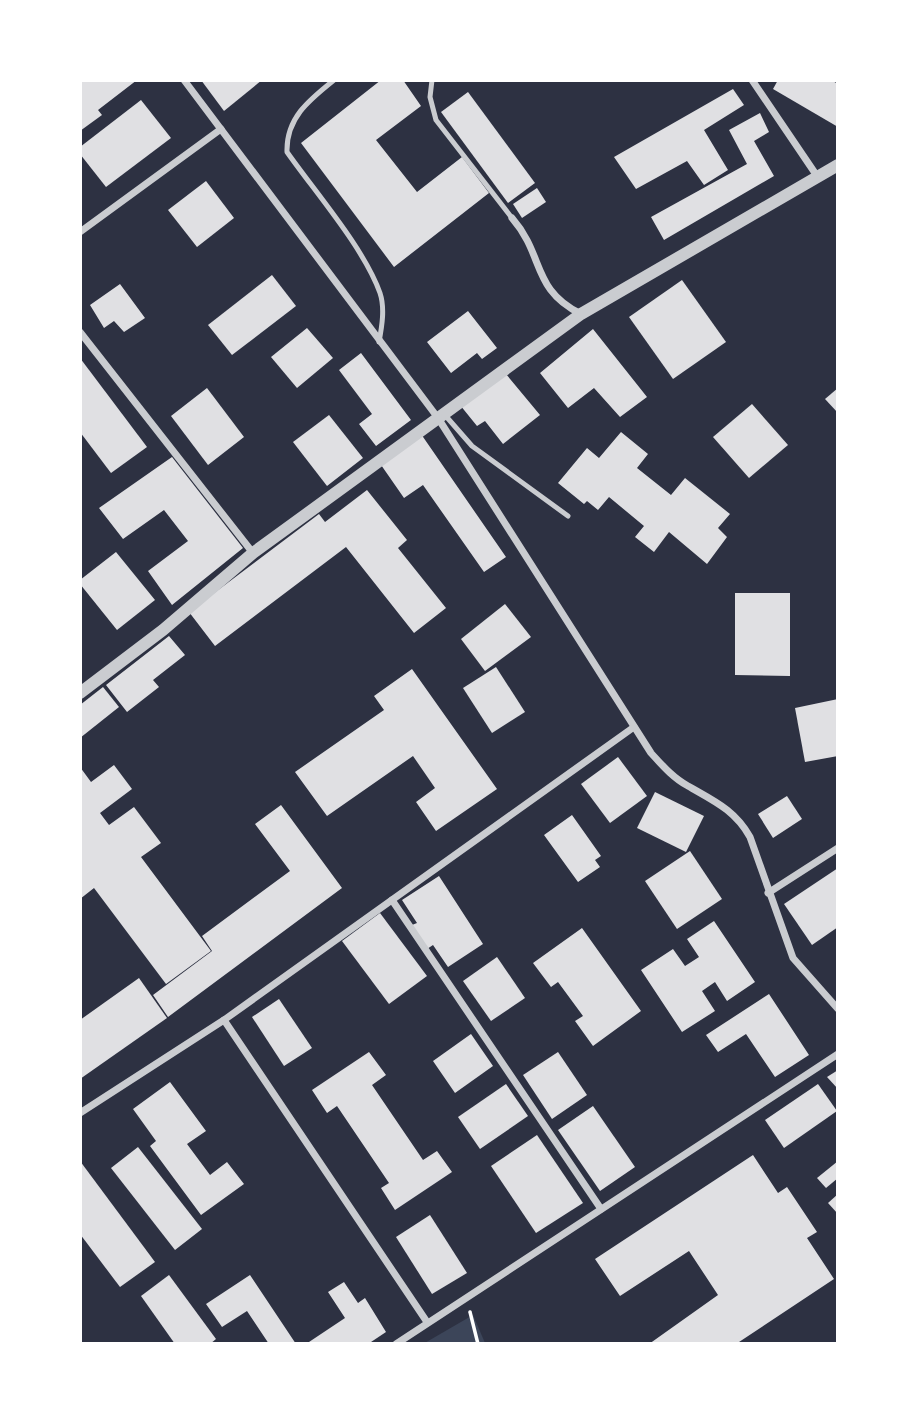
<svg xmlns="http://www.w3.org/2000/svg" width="918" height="1424" viewBox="0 0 918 1424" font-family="'Crimson Pro',serif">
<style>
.green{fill:#3c4559}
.building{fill:#e0e0e3}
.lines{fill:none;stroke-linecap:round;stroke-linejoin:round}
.path{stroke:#fff;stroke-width:3.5}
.service{stroke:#caccd0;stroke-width:5}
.minor{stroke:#caccd0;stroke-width:7}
.tertiary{stroke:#caccd0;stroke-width:12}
</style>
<rect width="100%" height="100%" fill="#2d3142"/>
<polygon class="green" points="473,1315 485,1343 423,1344"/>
<g class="building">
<polygon points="80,80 137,80 98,110 102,115 80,131"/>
<polygon points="201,80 262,80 224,111"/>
<polygon points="381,80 403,80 421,106 376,140 417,192 462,157 489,193 394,267 301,143"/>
<polygon points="778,80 831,80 838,84 838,127 773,89"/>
<polygon points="733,89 744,105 704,130 728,170 704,185 687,161 636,189 614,157"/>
<polygon points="468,92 535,183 508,203 441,112"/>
<polygon points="141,100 171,138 106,187 80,154 80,147"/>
<polygon points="760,113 769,132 754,141 774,176 664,240 651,217 747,164 729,130"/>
<polygon points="206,181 234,218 197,247 168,210"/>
<polygon points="537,188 546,202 522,218 513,204"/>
<polygon points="272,275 296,306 232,355 208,325"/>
<polygon points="682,280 726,342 673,379 629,317"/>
<polygon points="120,284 145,318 124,332 114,321 104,328 90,305"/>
<polygon points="468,311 497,348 482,359 477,353 451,373 427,342"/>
<polygon points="307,328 333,358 297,388 271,357"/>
<polygon points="593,329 647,397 620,417 594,388 568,408 540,373"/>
<polygon points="361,353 411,420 376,446 359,424 372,414 339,370"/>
<polygon points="80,358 147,447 111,473 80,432"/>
<polygon points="506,374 540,415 503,444 485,421 477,426 460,405"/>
<polygon points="207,388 244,437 208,465 171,416"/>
<polygon points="838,388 838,413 825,399"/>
<polygon points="752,404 788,445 749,478 713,437"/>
<polygon points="329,415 363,458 327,486 293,442"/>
<polygon points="621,432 648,454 637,468 671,495 685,478 730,514 718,528 727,537 707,564 669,532 654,552 635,537 644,526 609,497 598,510 587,501 584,504 558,483 587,448 599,458"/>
<polygon points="421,434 506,557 484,572 423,485 404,498 379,462"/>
<polygon points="172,457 243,548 172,605 148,571 188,541 164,510 123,539 99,508"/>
<polygon points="367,490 407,540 398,548 446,608 414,633 346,547 215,646 189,612 319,514 325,522"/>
<polygon points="116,552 155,600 117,630 80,584 80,580"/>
<polygon points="735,593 790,593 790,676 735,675"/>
<polygon points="505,604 531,637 485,671 461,639"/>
<polygon points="169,636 185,655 153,680 159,687 127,712 106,685"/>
<polygon points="496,667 525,712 492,733 463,688"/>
<polygon points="412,669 497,789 436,831 416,802 435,788 413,756 327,816 295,772 384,710 374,696"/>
<polygon points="103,687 119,707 80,738 80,705"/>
<polygon points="838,699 838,756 805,762 795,708"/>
<polygon points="618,757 647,796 610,823 581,784"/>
<polygon points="114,765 132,789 100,813 109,825 134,807 161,843 141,857 211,951 166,984 94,888 80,899 80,767 91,782"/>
<polygon points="655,792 704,816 686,852 637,828"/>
<polygon points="787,796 802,819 773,838 758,814"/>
<polygon points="281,805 342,888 168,1017 153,995 212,951 202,936 290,871 255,824"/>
<polygon points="572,815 601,856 595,860 600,867 578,882 544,835"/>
<polygon points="690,851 722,899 677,929 645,881"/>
<polygon points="838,868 838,927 812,945 784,904"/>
<polygon points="439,876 483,944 448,967 433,945 427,949 412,925 417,923 402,900"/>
<polygon points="380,913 427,976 389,1004 342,941"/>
<polygon points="714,921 755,982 727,1001 715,982 702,991 715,1011 682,1032 641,970 673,949 685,966 699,957 687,939"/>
<polygon points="582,928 641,1011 593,1046 575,1021 583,1016 558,982 551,987 533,963"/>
<polygon points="497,957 525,998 491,1021 463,981"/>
<polygon points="139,978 167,1018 80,1079 80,1020"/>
<polygon points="769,994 809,1055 775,1077 746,1034 718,1052 706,1035"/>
<polygon points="279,999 312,1048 284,1066 252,1017"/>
<polygon points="471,1034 493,1066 455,1093 433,1061"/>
<polygon points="369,1052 386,1075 372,1085 423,1160 437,1151 452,1172 395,1210 381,1188 389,1183 337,1106 327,1113 312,1090"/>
<polygon points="558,1052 587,1095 552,1119 523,1075"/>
<polygon points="838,1070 838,1089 827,1077"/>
<polygon points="170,1082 206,1131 187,1144 210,1175 227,1162 244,1184 201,1215 150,1146 156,1141 133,1109"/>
<polygon points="506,1084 528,1116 480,1149 458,1117"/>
<polygon points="818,1084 837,1111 784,1148 765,1120"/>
<polygon points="593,1106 635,1167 600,1191 558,1130"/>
<polygon points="537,1135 583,1203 536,1233 491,1166"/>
<polygon points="138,1147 202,1229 175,1250 111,1168"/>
<polygon points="753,1155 778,1193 787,1187 817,1232 807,1238 834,1279 736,1344 649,1344 718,1295 689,1251 620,1296 595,1259"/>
<polygon points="80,1161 155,1262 120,1287 80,1234"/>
<polygon points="838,1161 838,1178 826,1188 817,1178"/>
<polygon points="838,1194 838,1214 828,1203"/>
<polygon points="430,1215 467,1273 432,1294 396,1237"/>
<polygon points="169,1275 216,1339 210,1344 175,1344 141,1296"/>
<polygon points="250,1275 296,1344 269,1344 247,1311 222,1327 206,1304"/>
<polygon points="344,1282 358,1303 365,1298 386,1332 368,1344 306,1344 345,1318 328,1292"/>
</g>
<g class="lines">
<polyline class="path" points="470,1312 478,1344"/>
<g class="service">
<path d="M334,80C309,100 286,118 287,152C315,192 364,248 380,293C385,308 382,326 379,342"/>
<polyline points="432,80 430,97 436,120 512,218"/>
<polyline points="444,414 472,446 568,516"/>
</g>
<g class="minor">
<path d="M184,80L438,418L651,753C662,765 673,778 688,786C714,801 735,810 750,837L793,958L838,1009"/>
<polyline points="752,80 817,176"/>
<path d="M512,218C545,256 531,289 581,314"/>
<polyline points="80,232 221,129"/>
<polyline points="80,332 253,553"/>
<polyline points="768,893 838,848"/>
<polyline points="392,900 601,1209"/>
<polyline points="224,1020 427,1322"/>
<polyline points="80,1113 224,1020 634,727"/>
<polyline points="396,1344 838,1054"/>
</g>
<polyline class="tertiary" points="80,693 163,630 253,553 581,314 838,165"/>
</g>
<rect width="918" height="1424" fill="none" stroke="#ffffff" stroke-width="164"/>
</svg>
